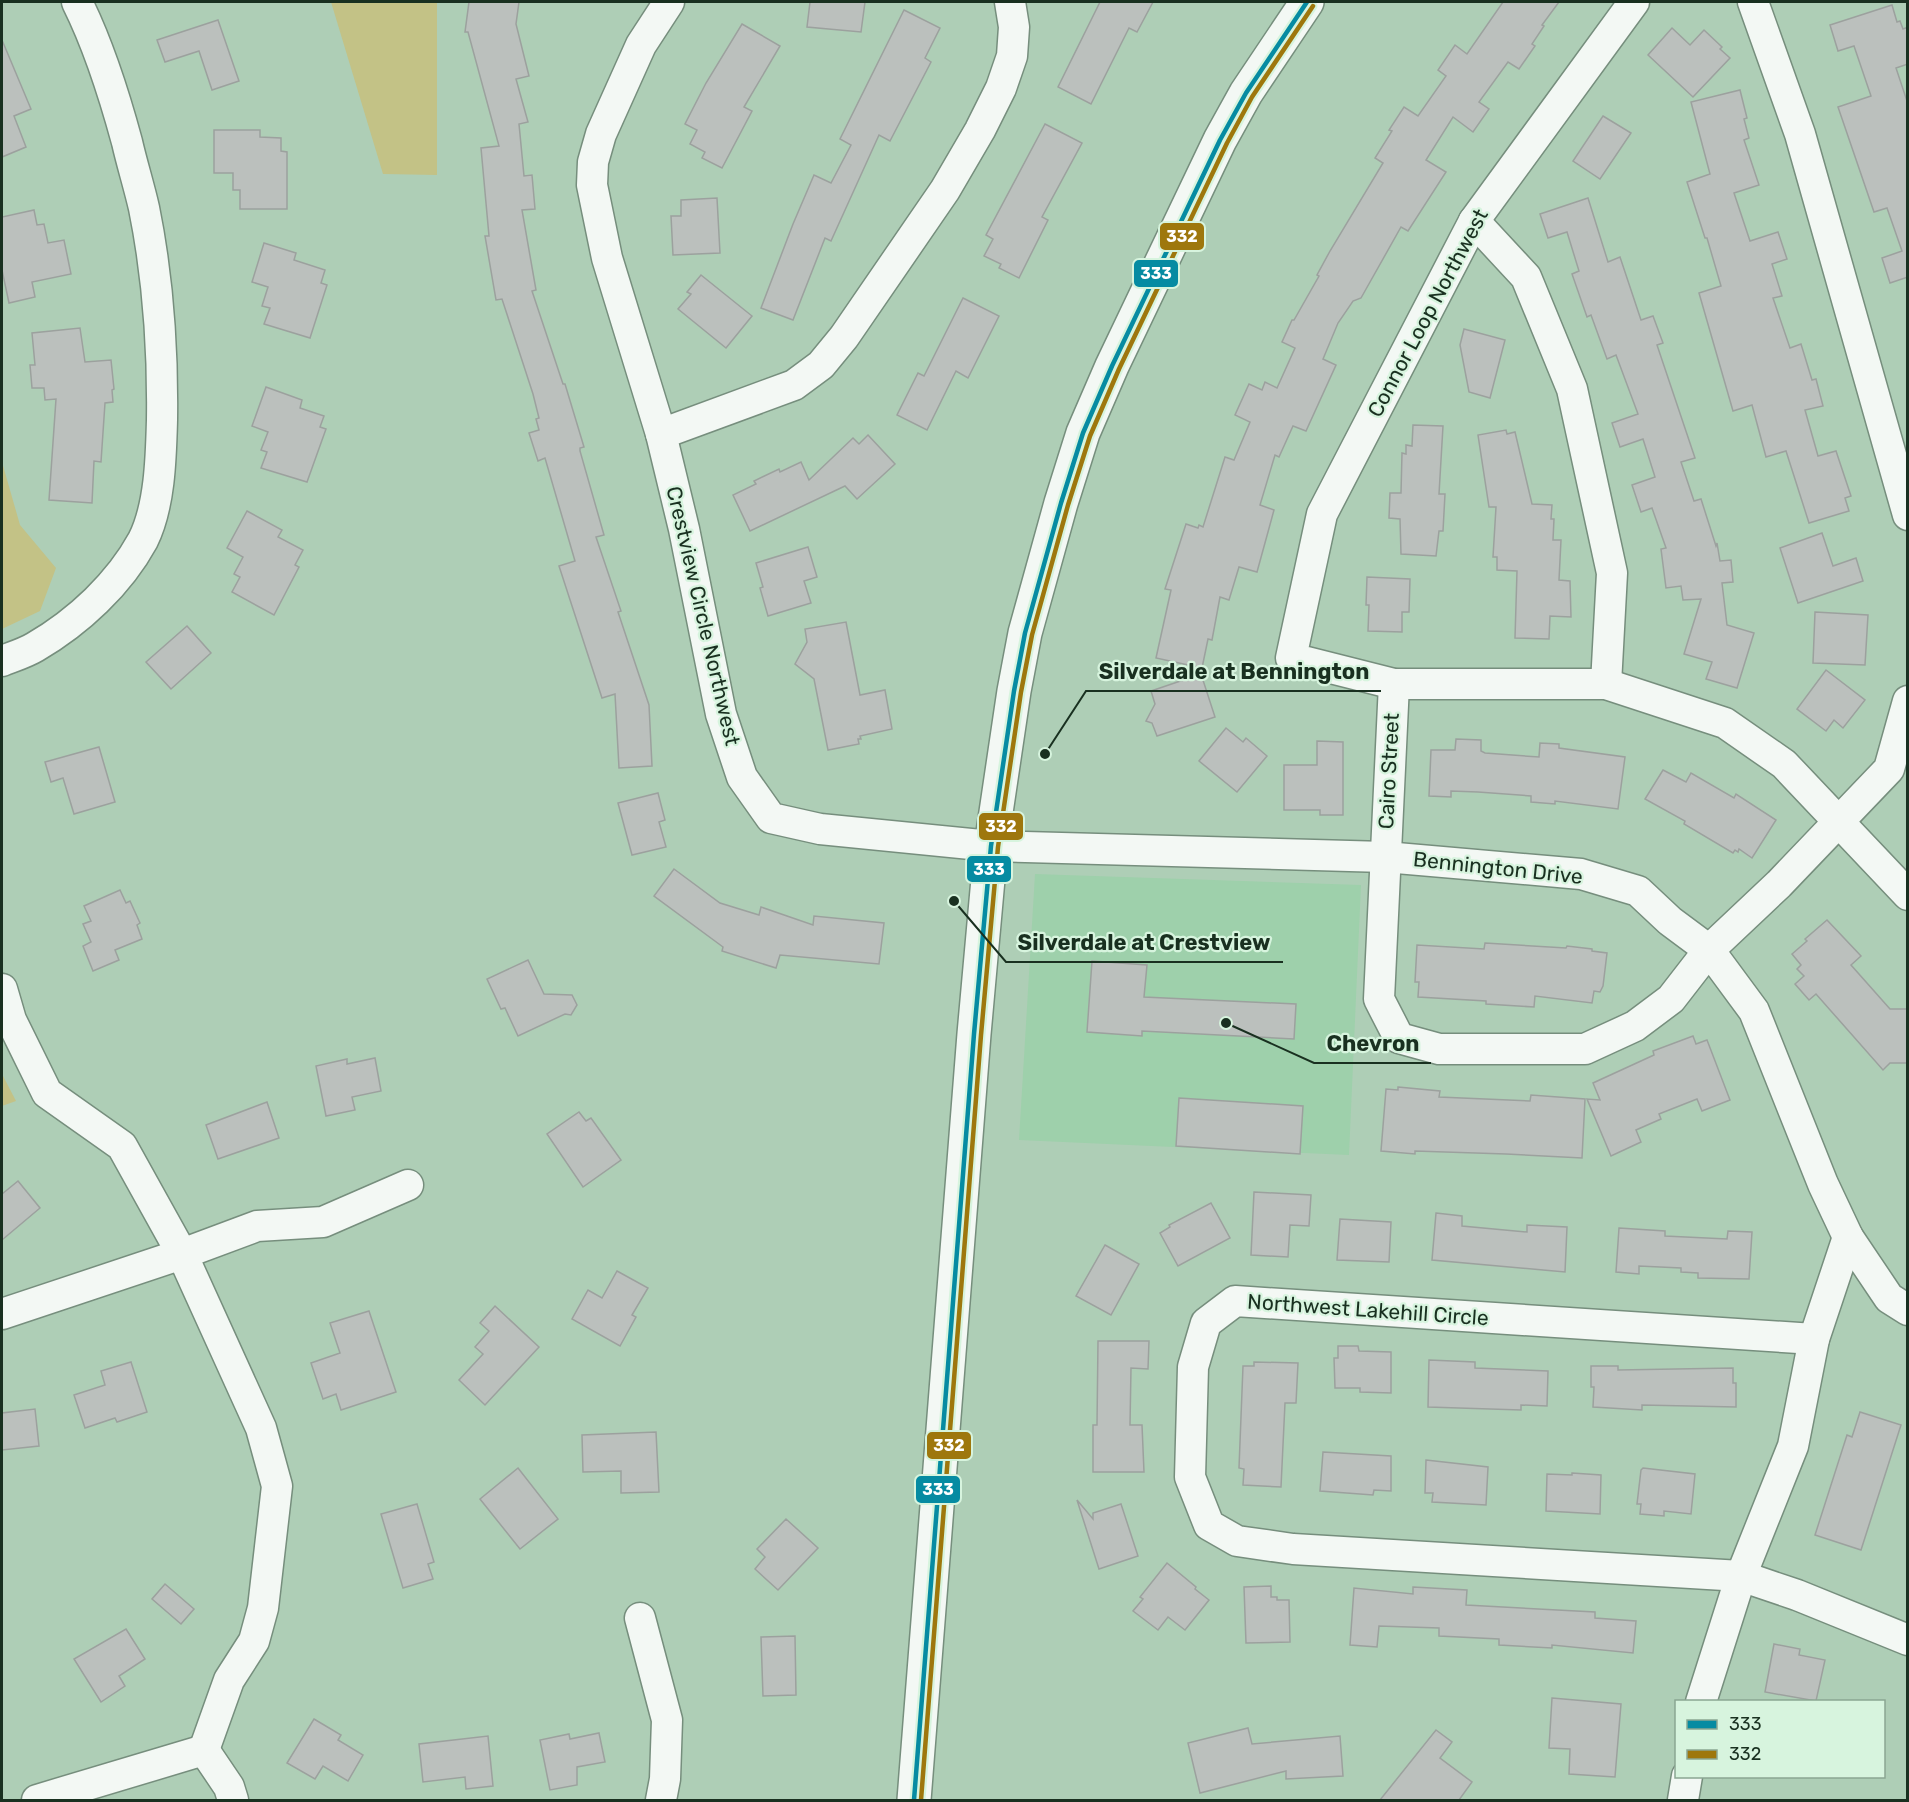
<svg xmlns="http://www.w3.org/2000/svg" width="1909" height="1802" viewBox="0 0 1909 1802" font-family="Rubik,sans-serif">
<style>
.built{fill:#9ed0ab}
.green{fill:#c3c286}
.building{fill:#bbc0bd;stroke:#9ca19e;stroke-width:1.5}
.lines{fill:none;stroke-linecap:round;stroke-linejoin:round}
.minor-casing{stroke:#768e7d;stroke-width:33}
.secondary-casing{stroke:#768e7d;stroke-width:36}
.minor{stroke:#f3f8f4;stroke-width:30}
.secondary{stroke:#f3f8f4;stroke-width:33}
.bus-1-casing{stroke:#d7f4de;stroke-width:9}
.bus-2-casing{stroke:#d7f4de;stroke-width:9}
.bus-1{stroke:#068ba2;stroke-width:4.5}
.bus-2{stroke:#9e770d;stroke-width:4.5}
.labels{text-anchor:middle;stroke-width:4.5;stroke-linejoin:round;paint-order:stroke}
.street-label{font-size:21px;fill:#193020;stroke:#d7f4de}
.leader{fill:none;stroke:#193020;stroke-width:2}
.callout-dot{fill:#193020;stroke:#d7f4de;stroke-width:2}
.callout-label{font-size:22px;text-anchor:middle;font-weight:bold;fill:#193020;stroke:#d7f4de;stroke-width:4.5;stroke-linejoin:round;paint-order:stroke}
.line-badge{stroke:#d7f4de;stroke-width:2}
.badge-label{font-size:16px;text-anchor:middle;font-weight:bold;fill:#fff}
</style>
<rect width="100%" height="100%" fill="#aeceb6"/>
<polygon class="built" points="1035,874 1361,885 1349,1155 1019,1140"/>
<g class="green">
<polygon points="331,2 437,2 437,175 383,174"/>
<polygon points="2,462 20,525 56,568 40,611 2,629"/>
<polygon points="2,1074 16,1101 2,1106"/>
</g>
<g class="building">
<polygon points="469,2 519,2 516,24 529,76 516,79 528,122 519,124 524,176 532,175 535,209 522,210 536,290 532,291 563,384 565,384 584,447 580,448 580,451 604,535 596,537 621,611 618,612 649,705 652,766 619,768 615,694 602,698 559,566 575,561 545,458 538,461 529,433 539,430 536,419 539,418 533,394 502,299 496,300 485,236 489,236 481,148 499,146 468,32 465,32"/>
<polygon points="810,2 865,2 861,32 807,27"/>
<polygon points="1100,2 1153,2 1137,32 1129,28 1091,104 1058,87"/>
<polygon points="1503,2 1559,2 1542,25 1544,26 1532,44 1535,46 1519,69 1508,62 1479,102 1489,109 1473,132 1453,117 1426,160 1446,172 1408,231 1401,227 1361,298 1353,301 1338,323 1323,359 1336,365 1306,431 1293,426 1279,457 1275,455 1260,505 1274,510 1257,572 1239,567 1229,600 1220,597 1212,640 1208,639 1202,668 1156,658 1171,590 1165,589 1186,524 1198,528 1199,525 1203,527 1225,457 1234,460 1250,422 1235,415 1249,384 1262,390 1265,382 1277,388 1295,348 1282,342 1292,320 1294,320 1319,276 1317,275 1330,251 1383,163 1375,158 1392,131 1389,130 1404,107 1418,116 1446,76 1438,70 1455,45 1467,54"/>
<polygon points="1892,5 1897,22 1900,21 1903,29 1908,27 1908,64 1896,68 1908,104 1908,277 1890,283 1882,258 1902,251 1887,208 1874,212 1838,107 1871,96 1854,46 1838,51 1830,25"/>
<polygon points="904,10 940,28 925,58 931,62 890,141 879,135 831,241 825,238 793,320 761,308 793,224 814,175 831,183 851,145 840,139"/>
<polygon points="218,20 239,81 212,90 199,51 165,62 157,40"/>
<polygon points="742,24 780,46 744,107 752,111 722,168 702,158 705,152 690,144 697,130 685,124 706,83"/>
<polygon points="1672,28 1690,45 1704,30 1722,47 1720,49 1730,58 1693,97 1648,55"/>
<polygon points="2,40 31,109 14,116 26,147 2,157"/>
<polygon points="1740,90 1747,118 1744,119 1749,138 1744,140 1759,185 1734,193 1750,241 1778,232 1787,259 1772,264 1782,296 1773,298 1790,348 1801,344 1812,380 1816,379 1823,406 1805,410 1818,456 1836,451 1851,496 1845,498 1849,511 1809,523 1786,451 1766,457 1752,405 1733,411 1699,293 1721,286 1707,238 1705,238 1687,182 1710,174 1691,102"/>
<polygon points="1603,116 1631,133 1600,179 1573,161"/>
<polygon points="1045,124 1082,143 1042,217 1048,220 1019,278 999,268 1001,264 984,256 993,239 986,235"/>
<polygon points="214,130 260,130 260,137 281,138 281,151 287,152 287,209 240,209 240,190 233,190 233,173 214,173"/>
<polygon points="717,198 720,253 673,255 671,216 681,216 681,200"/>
<polygon points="1588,198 1608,262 1620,257 1641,320 1653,316 1663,343 1657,345 1695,458 1681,462 1694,501 1701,499 1716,546 1717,543 1720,561 1731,560 1733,582 1722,583 1727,625 1754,633 1737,688 1706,679 1712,662 1684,654 1701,599 1683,600 1681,586 1666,588 1661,549 1666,548 1652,508 1641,512 1632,485 1655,477 1643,439 1620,447 1612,423 1638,414 1616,355 1607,359 1591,315 1587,317 1572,274 1579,271 1567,232 1548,238 1540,214"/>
<polygon points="34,210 37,225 44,224 48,243 64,240 71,274 32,282 35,297 9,303 2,270 2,217"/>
<polygon points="264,243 296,253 294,260 325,270 321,283 327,285 310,338 264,324 270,308 262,306 268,287 252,282"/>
<polygon points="701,275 752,316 726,348 678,309 691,294 687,292"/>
<polygon points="963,298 999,316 968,378 956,371 927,430 897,415 918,373 924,376"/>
<polygon points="80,328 85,362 111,360 114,389 112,390 113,402 105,403 101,462 94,461 92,503 49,500 56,399 45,400 44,388 32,388 30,365 35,365 32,333"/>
<polygon points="1464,329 1505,340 1490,398 1469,392 1460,345"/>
<polygon points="266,387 302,400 300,408 324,416 320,427 326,429 307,482 261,468 267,452 261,450 268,432 252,426"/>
<polygon points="1413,425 1443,426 1439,494 1445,494 1443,531 1439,531 1436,556 1401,554 1400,519 1389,518 1390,493 1401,493 1402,453 1406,454 1406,445 1412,446"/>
<polygon points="1506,430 1507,434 1515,432 1532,504 1552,505 1551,519 1554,519 1553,540 1561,540 1559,580 1570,581 1571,617 1550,616 1549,639 1515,638 1517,571 1497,570 1497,557 1493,557 1496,507 1489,507 1478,435"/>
<polygon points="868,435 895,464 857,499 845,486 750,531 733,495 756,484 754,481 779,469 780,472 801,462 809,480 853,438 859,444"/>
<polygon points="247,511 282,530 278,537 303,550 295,565 299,567 274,615 232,592 240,577 234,574 243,557 227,548"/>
<polygon points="1822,533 1833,566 1856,558 1863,581 1798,603 1780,548"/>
<polygon points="808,547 817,577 804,581 811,603 768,616 760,588 763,587 756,563"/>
<polygon points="1367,577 1410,579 1409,612 1402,612 1402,632 1368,631 1369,605 1366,605"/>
<polygon points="1815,612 1868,615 1865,665 1813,663"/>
<polygon points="846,622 860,695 885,690 892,729 860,736 861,739 858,739 859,744 828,750 814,679 795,664 807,642 805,629"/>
<polygon points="187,626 211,653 171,689 146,662"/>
<polygon points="1826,670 1865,700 1843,728 1834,720 1826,731 1797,709"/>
<polygon points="1201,674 1215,717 1157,736 1152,723 1146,721 1155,704 1151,691"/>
<polygon points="1226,728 1243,742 1246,738 1267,756 1237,792 1199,761"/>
<polygon points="1456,739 1481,740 1481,751 1485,753 1539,757 1540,743 1559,744 1559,748 1625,757 1618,809 1555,801 1555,804 1531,802 1531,796 1478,792 1451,791 1451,797 1429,796 1431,750 1455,750"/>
<polygon points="1317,741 1343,742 1343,815 1320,815 1320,810 1284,810 1284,765 1317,765"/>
<polygon points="99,747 115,802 74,814 63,778 51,782 45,762"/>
<polygon points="1663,770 1686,782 1691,773 1734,798 1736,794 1776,820 1752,858 1739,849 1738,852 1735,850 1733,853 1684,824 1685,821 1645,799"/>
<polygon points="658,793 665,820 659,822 666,847 632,855 618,803"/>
<polygon points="674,869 720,903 759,915 761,907 813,925 814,916 884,923 879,964 780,955 776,968 722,951 723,947 654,896"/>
<polygon points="120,890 126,903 130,901 140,923 137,925 142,939 115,950 119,960 93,971 83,946 91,942 83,924 91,921 84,906"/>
<polygon points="1827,920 1861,956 1851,965 1890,1009 1908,1009 1908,1063 1890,1063 1883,1070 1816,994 1809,1000 1795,984 1804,976 1797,969 1801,965 1792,954 1807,941 1805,939"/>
<polygon points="1485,943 1566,948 1567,946 1592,949 1592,951 1607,953 1603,986 1600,992 1594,991 1592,1003 1535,996 1534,1007 1486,1004 1486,1001 1418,997 1419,982 1415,982 1417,945 1484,949"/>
<polygon points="528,960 544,994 572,995 577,1005 571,1015 565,1014 518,1036 505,1008 501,1009 487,979"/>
<polygon points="1092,961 1147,965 1144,997 1296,1004 1294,1039 1142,1031 1142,1036 1087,1032"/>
<polygon points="1693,1036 1696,1044 1707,1040 1730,1100 1702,1111 1697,1099 1659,1114 1661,1119 1636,1130 1641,1142 1611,1156 1587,1099 1600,1100 1593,1083 1654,1055 1653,1051"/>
<polygon points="375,1058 381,1091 352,1097 355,1110 326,1116 316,1066 347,1059 347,1064"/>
<polygon points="1398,1087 1440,1091 1439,1097 1530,1101 1531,1095 1585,1099 1582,1158 1506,1154 1415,1151 1415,1154 1381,1151 1386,1089 1398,1090"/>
<polygon points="1179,1098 1303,1106 1300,1154 1176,1146"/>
<polygon points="267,1102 279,1138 218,1159 206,1125"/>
<polygon points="579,1112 586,1121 591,1118 621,1160 583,1187 547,1134"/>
<polygon points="18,1181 40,1208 2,1240 2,1194"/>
<polygon points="1254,1192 1311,1195 1309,1226 1290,1225 1288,1257 1251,1255"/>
<polygon points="1211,1203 1230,1238 1178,1266 1160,1233 1170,1227 1169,1225"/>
<polygon points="1436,1213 1462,1216 1462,1226 1527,1232 1527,1225 1567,1227 1565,1272 1432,1260"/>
<polygon points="1340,1219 1391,1222 1389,1262 1337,1260"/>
<polygon points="1619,1228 1665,1231 1665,1236 1727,1239 1728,1231 1752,1232 1749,1279 1698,1278 1698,1273 1681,1272 1681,1268 1639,1266 1639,1274 1616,1272"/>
<polygon points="1105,1245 1139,1264 1111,1315 1076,1296"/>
<polygon points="617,1271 648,1288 632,1315 636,1317 620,1346 572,1319 588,1290 602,1298"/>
<polygon points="495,1306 539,1347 485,1405 459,1380 483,1354 475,1347 489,1331 480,1323"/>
<polygon points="369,1311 396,1392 341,1410 336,1394 323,1399 311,1363 340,1353 330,1323"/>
<polygon points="1098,1341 1149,1341 1148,1369 1131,1368 1130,1425 1142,1425 1144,1472 1093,1472 1093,1425 1097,1425"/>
<polygon points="1338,1346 1358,1346 1359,1351 1391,1352 1391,1393 1360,1392 1360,1388 1335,1388 1334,1358 1338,1358"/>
<polygon points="1429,1360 1475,1362 1475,1368 1548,1371 1547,1406 1521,1405 1521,1410 1428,1407"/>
<polygon points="131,1362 147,1412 117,1422 115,1418 85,1428 74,1395 105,1385 101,1371"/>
<polygon points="1254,1362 1298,1363 1296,1403 1285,1403 1281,1487 1243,1485 1244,1469 1239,1468 1243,1366 1254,1366"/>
<polygon points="1591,1366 1618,1366 1618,1370 1733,1368 1733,1383 1736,1383 1736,1407 1642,1405 1642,1410 1593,1407 1594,1387 1591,1387"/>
<polygon points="35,1409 39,1446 2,1450 2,1413"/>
<polygon points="1860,1412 1901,1425 1861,1550 1815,1535 1847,1435 1852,1437"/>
<polygon points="656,1432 659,1492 621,1493 621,1471 583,1472 582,1435"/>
<polygon points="1323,1452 1391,1456 1391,1491 1374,1490 1373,1495 1320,1491"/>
<polygon points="1426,1460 1488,1467 1486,1505 1432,1502 1433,1493 1425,1493"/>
<polygon points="518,1468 558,1519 520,1549 480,1499"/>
<polygon points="1643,1468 1695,1474 1691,1514 1664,1511 1664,1516 1640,1514 1641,1504 1637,1504 1641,1470"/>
<polygon points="1572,1473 1601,1475 1600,1514 1546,1511 1547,1474 1572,1475"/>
<polygon points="1077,1500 1093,1519 1093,1513 1121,1504 1138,1556 1099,1569"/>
<polygon points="417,1504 434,1562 428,1564 433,1579 403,1588 381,1514"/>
<polygon points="786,1519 818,1548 778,1590 755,1569 765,1557 757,1549"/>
<polygon points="1167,1563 1196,1587 1195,1589 1209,1600 1185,1630 1168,1617 1158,1630 1133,1611 1143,1599 1140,1597"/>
<polygon points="165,1584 194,1609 181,1624 152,1599"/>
<polygon points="1271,1586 1271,1597 1277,1597 1277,1600 1289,1600 1290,1642 1246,1643 1244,1587"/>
<polygon points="1413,1587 1467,1590 1466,1605 1595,1612 1595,1618 1636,1621 1633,1653 1552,1645 1552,1648 1499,1645 1499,1639 1439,1636 1439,1628 1379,1626 1377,1647 1350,1645 1354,1588 1413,1594"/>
<polygon points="126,1629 145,1659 119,1676 125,1686 101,1702 74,1659"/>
<polygon points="795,1636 796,1695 763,1696 761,1637"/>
<polygon points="1774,1644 1800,1649 1799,1655 1825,1660 1816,1701 1765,1692"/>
<polygon points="1552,1698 1621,1704 1615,1777 1569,1774 1570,1749 1549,1748"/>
<polygon points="314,1719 341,1735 338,1740 363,1755 348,1781 323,1766 315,1779 287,1763"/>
<polygon points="1248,1728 1252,1744 1340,1736 1343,1776 1286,1779 1286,1771 1200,1793 1188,1743"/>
<polygon points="1436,1730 1452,1742 1440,1758 1472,1782 1459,1800 1380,1800"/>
<polygon points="599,1733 605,1762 577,1767 577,1785 550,1790 540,1740 569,1734 570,1739"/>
<polygon points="488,1736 493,1786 466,1789 465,1777 423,1782 419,1744"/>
</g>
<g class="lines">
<defs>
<g id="minor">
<polyline points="669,2 641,45 601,134 593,162 592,185 607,258 661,434 684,529 721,714 742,777 771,818 820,829 991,846 1385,857 1581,874 1638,891 1670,921 1709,950 1754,1011 1823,1184 1848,1237 1889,1298 1908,1310"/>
<polyline points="1634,2 1474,221 1322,514 1291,658 1394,684 1606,684 1725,723 1784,764 1908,895"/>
<polyline points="1753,2 1800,134 1908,515"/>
<polyline points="1474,221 1526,277 1572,389 1612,573 1606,684"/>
<polyline points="661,434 794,385 821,365 844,337 945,190 980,130 1001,88 1012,56 1014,27 1010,2"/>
<path d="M2,661C12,657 25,653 35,647C78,622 119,584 143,540C160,506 161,457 162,420C163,349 158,277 144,208C139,186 132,164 127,142C114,94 99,46 77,2"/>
<polyline points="1394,684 1379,999 1399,1038 1439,1049 1585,1049 1635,1026 1671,999 1709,950 1779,884 1889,769 1908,701"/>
<polyline points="2,989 11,1020 47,1093 122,1146 182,1254 261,1428 277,1486 263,1608 254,1641 229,1680 204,1750"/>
<polyline points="2,1314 182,1254 257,1226 323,1222 408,1185"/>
<polyline points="1814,1339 1235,1301 1206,1323 1193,1367 1190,1477 1209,1525 1237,1541 1293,1549 1741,1576 1797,1595 1908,1640"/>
<polyline points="640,1618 667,1720 665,1779 661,1800"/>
<polyline points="1701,1702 1741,1576 1793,1446 1814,1339 1848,1237"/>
<polyline points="204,1750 229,1787 233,1800"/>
<polyline points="37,1800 204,1750"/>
<polyline points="1683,1800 1687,1776"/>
</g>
<polyline id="secondary" points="914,1800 974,1034 991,846 1014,691 1025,633 1061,503 1083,433 1112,366 1220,140 1246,93 1307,2"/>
</defs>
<use href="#minor" class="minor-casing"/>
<use href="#secondary" class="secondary-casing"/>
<use href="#minor" class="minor"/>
<use href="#secondary" class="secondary"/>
<defs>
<polyline id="bus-1" points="914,1800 974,1034 991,846 1014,691 1025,633 1061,503 1083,433 1112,366 1220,140 1246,93 1307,2"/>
<polyline id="bus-2" points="921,1800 981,1035 998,847 1021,692 1032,635 1068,505 1090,436 1119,369 1227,143 1252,97 1313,6"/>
</defs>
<use href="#bus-1" class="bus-1-casing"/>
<use href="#bus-2" class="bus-2-casing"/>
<use href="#bus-1" class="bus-1"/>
<use href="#bus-2" class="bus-2"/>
</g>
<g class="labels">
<g class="street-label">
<text transform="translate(1428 313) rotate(-62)" y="7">Connor Loop Northwest</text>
<text transform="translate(703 616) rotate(77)" y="7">Crestview Circle Northwest</text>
<text transform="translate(1389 771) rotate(-87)" y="7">Cairo Street</text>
<text transform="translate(1498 868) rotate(6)" y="7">Bennington Drive</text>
<text transform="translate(1368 1310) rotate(4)" y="7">Northwest Lakehill Circle</text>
</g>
</g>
<path class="leader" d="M1045 754L1086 691H1381M954 901L1006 962H1283M1226 1023L1314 1063H1431"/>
<g class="callout-dot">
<circle cx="1045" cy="754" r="6"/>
<circle cx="954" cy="901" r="6"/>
<circle cx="1226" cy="1023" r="6"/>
</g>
<g class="callout-label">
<text x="1234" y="679">Silverdale at Bennington</text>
<text x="1144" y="950">Silverdale at Crestview</text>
<text x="1373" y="1051">Chevron</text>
</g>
<g class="line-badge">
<rect x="1159" y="222" width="46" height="29" rx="6" fill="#9e770d"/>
<rect x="1133" y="259" width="46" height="29" rx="6" fill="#068ba2"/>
<rect x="978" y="812" width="46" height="29" rx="6" fill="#9e770d"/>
<rect x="966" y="855" width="46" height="28" rx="6" fill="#068ba2"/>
<rect x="926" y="1431" width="46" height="29" rx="6" fill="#9e770d"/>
<rect x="915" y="1475" width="46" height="29" rx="6" fill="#068ba2"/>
</g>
<g class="badge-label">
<text x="1182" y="242">332</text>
<text x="1156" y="279">333</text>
<text x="1001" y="832">332</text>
<text x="989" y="875">333</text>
<text x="949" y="1451">332</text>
<text x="938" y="1495">333</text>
</g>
<rect width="1909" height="1802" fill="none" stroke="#193020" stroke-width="6"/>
<rect x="1675" y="1700" width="210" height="78" fill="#d7f4de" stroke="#8ba692" stroke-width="1.5"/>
<rect x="1687" y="1720" width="30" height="9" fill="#068ba2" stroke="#8ba692" stroke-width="1.5"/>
<text x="1729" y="1730" font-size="18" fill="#193020">333</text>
<rect x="1687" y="1750" width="30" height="9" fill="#9e770d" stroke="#8ba692" stroke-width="1.5"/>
<text x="1729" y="1760" font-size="18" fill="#193020">332</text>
</svg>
